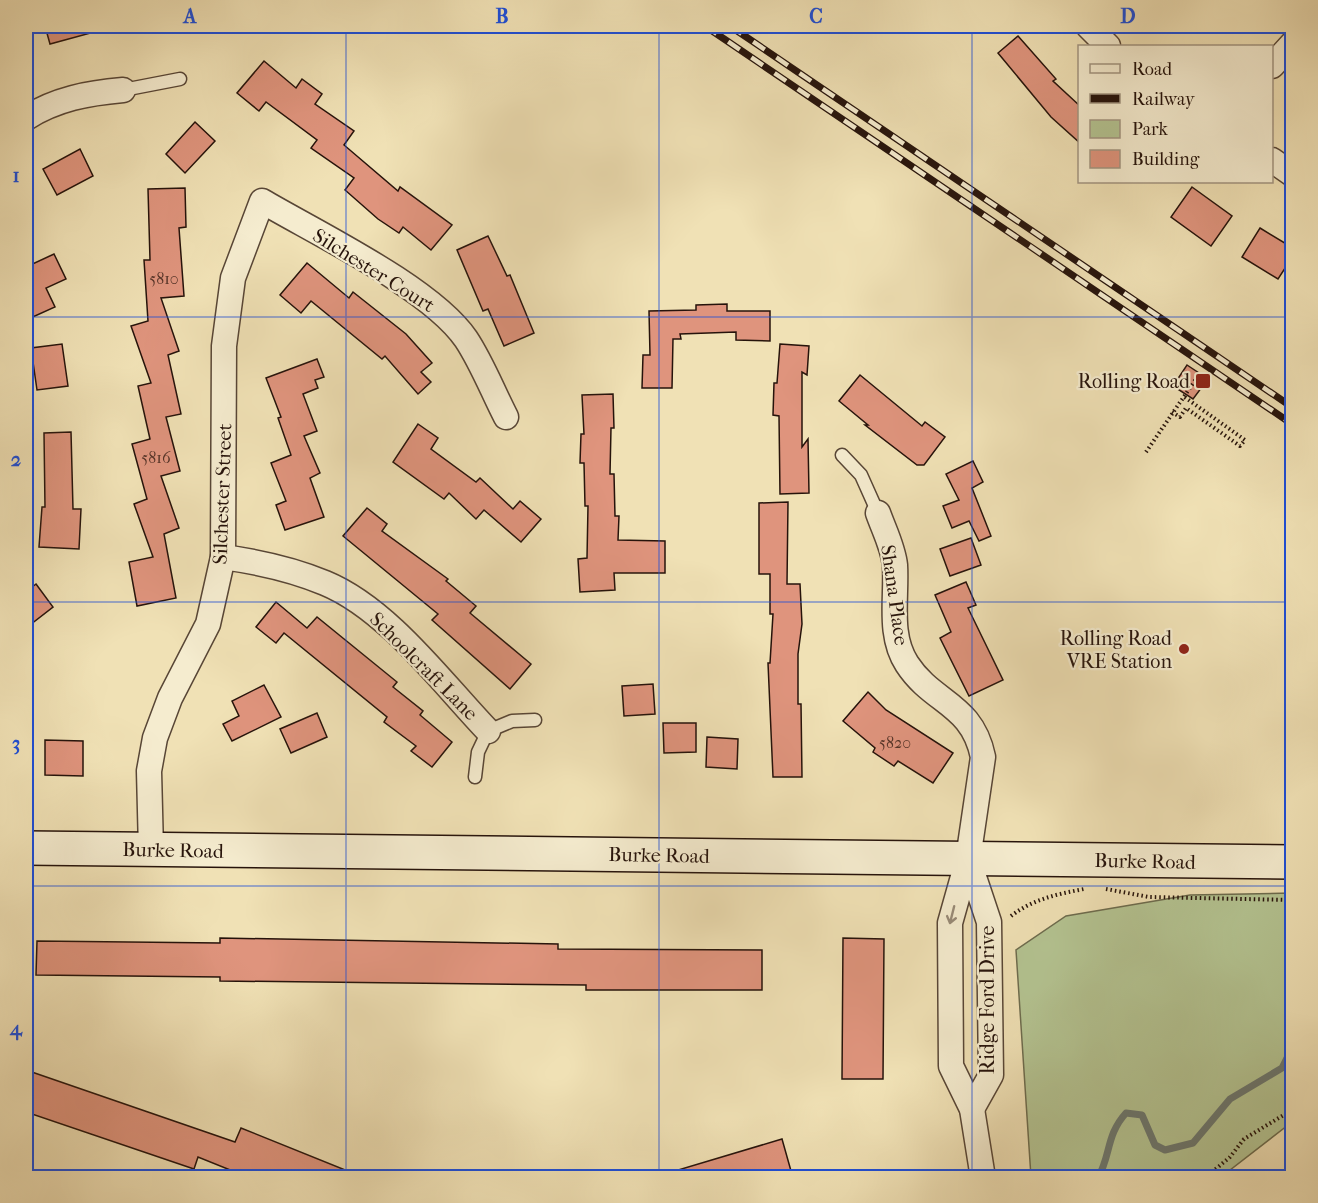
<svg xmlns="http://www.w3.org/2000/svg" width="1318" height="1203" viewBox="0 0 1318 1203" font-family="'IM FELL French Canon',serif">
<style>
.green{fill:#b4c492;stroke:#6d6c4e;stroke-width:1.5}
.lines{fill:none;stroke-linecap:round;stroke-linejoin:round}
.stream{stroke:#6c7870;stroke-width:7}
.building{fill:#df947d;stroke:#26130b;stroke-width:1.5}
.lane-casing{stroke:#584636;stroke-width:15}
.street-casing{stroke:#584636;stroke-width:27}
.secondary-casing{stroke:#26130b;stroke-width:36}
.path{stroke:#26130b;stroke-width:4;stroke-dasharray:1.5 3;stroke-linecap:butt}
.lane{stroke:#f5eccf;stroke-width:12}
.street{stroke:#f5eccf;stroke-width:24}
.secondary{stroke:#f5eccf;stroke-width:33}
.rail-casing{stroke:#26130b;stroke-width:7}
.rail{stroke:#f5eccf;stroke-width:4.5;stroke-dasharray:14;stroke-linecap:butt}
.oneway{stroke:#988a77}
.grid{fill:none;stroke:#1d4ed8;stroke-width:1.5;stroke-opacity:0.55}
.poi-dot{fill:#8f2418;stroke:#f5eccf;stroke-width:2}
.labels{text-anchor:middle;stroke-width:4.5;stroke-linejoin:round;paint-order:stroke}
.number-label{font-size:16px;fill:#543328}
.street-label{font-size:20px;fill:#26130b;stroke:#f5eccf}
.poi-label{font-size:20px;fill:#26130b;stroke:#f5eccf;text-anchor:end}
.neatline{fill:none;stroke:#1d4ed8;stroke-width:2}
.grid-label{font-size:20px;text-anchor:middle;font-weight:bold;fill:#1d4ed8}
</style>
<rect width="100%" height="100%" fill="#f0e1b5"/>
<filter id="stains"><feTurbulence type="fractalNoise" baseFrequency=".00333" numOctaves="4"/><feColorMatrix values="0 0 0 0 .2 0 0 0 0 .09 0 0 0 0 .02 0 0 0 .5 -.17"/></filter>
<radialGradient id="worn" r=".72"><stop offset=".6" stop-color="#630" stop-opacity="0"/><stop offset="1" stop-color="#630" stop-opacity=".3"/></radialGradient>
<polygon class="green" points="1292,893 1292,1122 1221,1177 1031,1177 1016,950 1066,916 1190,895"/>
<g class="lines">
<path class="stream" d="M1098,1178C1111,1155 1106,1135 1126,1113L1142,1115L1155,1145L1165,1150L1193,1143L1230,1099L1282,1068L1292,1048"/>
</g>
<g class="building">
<polygon points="45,26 98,26 98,31 50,44"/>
<polygon points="1018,36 1056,79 1053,81 1080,106 1080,143 1051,117 998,53"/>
<polygon points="264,61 296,88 302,79 322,94 315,104 354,131 344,145 398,191 400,187 452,225 431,250 403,227 399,233 378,219 345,190 354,178 311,148 317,140 266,102 259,111 237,93"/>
<polygon points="195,122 215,141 185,173 166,154"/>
<polygon points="80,149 93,176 57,195 43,169"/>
<polygon points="1192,187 1232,216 1211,246 1171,217"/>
<polygon points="185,188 186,227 179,228 184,296 161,298 179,351 168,355 181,414 166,417 180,471 161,476 179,528 164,534 176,598 137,606 129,562 153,557 134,504 147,499 132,444 150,439 138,386 151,383 131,326 148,321 144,260 150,260 148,189"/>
<polygon points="1260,228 1293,248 1293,256 1278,279 1242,257"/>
<polygon points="488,236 507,276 510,275 534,333 504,346 488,309 483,311 457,250"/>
<polygon points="54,254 66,279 46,288 55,307 26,320 26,267"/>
<polygon points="307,263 349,298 353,292 406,334 432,363 421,372 431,382 418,394 385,356 382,359 311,301 301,313 280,295"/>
<polygon points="727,304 727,311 770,311 770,341 736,340 736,332 680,334 681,339 673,339 672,388 642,388 643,355 650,355 649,311 696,310 696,305"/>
<polygon points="62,344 68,386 37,390 31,348"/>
<polygon points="780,344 809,346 807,375 802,372 802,447 808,439 809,493 780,494 779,416 773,415 774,383 777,383"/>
<polygon points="317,359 324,377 315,380 318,388 303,394 317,431 304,436 320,473 310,478 324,517 285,530 276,505 286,501 271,463 291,455 278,418 281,417 266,378"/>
<polygon points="1187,365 1208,379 1193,399 1173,386"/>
<polygon points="860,375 922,426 925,422 945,437 924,465 917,465 865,425 868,425 839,401"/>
<polygon points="613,394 614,428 611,428 610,474 614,474 615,516 619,516 618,540 665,541 665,573 614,573 615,590 580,592 578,559 587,558 588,506 585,506 584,463 580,463 581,434 584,434 582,395"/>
<polygon points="418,424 438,438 431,449 476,482 480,478 513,509 520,501 541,519 521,542 484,510 476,519 449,493 444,499 393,462"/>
<polygon points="71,432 73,509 81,509 79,549 39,547 42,507 45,507 44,433"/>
<polygon points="973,461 983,482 972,488 991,536 979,541 969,521 952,528 943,506 959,500 946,474"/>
<polygon points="788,502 787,584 800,584 802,624 798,654 798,704 801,704 802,777 773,777 768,663 770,663 773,614 770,614 770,574 759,574 759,503"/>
<polygon points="367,508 387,524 382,531 448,579 446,581 476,606 470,613 531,664 510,689 432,620 438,614 343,536"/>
<polygon points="971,538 981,565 950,576 940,549"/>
<polygon points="966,582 976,605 968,608 1003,680 969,696 940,638 951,632 935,595"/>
<polygon points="36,584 53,607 26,628 26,592"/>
<polygon points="276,602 307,628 317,617 397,682 393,687 423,711 420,715 452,742 432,767 411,751 416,746 384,722 387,717 284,633 276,643 256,627"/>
<polygon points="653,684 655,714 624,716 622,686"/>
<polygon points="264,685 281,717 232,741 223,724 239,716 232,701"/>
<polygon points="868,692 886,710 953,753 933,783 898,761 894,766 873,752 875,748 843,721"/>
<polygon points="317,713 327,737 291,753 280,729"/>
<polygon points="663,723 696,723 696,752 664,753"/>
<polygon points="707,737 738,739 737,769 706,767"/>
<polygon points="45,740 83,741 83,776 45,775"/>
<polygon points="220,938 558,944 558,949 762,950 762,990 586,990 586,985 220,981 220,977 36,975 37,941 220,943"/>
<polygon points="843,938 884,939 883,1079 842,1079"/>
<polygon points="26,1070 235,1142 241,1128 365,1178 250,1178 198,1157 194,1169 26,1112"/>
<polygon points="782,1139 793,1178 668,1178 668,1173"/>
</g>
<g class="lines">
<defs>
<g id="lane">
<polyline points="123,90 180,79"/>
<polyline points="842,455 861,475 878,513"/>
<polyline points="475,777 478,752 488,731 512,721 535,720"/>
</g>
<g id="street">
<polyline points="1088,26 1108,46"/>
<polyline points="1272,66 1292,44"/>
<path d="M26,118C56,99 88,93 123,90"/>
<polyline points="1272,160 1292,174"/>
<path d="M878,513C884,530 893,547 895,565C897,598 888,635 907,664C933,704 972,703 983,757L968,859L950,923L951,1066L972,1109L983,1178"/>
<path d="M223,557C259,562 292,569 325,583C388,609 442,683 488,731"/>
<path d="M151,850L149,771L155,738L170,698L208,624L223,557L224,346L233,278L262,201C318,234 431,288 466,339C482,363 493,392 506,417"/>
<polyline points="968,859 989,922 991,1075 972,1109"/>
</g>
<polyline id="secondary" points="26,848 1292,862"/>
</defs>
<use href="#lane" class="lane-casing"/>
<use href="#street" class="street-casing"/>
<use href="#secondary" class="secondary-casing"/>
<g class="path">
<polyline points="1172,412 1180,417 1186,408 1240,446 1245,440 1183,396"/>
<polyline points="1146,452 1196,379"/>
<polyline points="1292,552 1292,551"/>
<polyline points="1106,889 1149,897 1292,900"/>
<path d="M1011,916C1033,899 1058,894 1084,889"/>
<polyline points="1205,1178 1230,1157 1244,1139 1292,1110"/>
</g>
<use href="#lane" class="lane"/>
<use href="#street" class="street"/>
<use href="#secondary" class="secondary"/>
<defs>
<g id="rail">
<polyline points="705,26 1292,424"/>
<polyline points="730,26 1292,407"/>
</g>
</defs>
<use href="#rail" class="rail-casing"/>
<use href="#rail" class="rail"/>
</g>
<defs><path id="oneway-shaft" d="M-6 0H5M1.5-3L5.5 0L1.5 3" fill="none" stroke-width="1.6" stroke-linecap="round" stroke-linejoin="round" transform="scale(1.5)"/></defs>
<use class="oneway" href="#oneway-shaft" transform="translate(952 915) rotate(104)"/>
<path class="grid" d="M346,26V1178M659,26V1178M972,26V1178M26,317H1292M26,602H1292M26,886H1292"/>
<g class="poi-dot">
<rect x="1195" y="373" width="16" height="16" rx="3"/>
<circle cx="1184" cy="649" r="6"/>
</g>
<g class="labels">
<g class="number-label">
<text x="164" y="284">5810</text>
<text x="156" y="463">5816</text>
<text x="895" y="748">5820</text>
</g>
<g class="street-label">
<text transform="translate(374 270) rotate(32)" y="7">Silchester Court</text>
<text transform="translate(222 494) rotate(-88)" y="7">Silchester Street</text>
<text transform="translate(895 595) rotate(82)" y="7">Shana Place</text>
<text transform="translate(424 666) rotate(45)" y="7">Schoolcraft Lane</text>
<text transform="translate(173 850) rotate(1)" y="7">Burke Road</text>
<text transform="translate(659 855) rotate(1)" y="7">Burke Road</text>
<text transform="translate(1145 861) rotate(1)" y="7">Burke Road</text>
<text transform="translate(987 1000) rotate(-90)" y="7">Ridge Ford Drive</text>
</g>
<g class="poi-label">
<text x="1190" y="388">Rolling Road</text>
<text x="1172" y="645">Rolling Road<tspan x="1172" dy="23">VRE Station</tspan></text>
</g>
</g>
<rect width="1318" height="1203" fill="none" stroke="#f0e1b5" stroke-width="66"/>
<rect x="1078" y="45" width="195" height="138" fill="#f5eccf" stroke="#a29581" stroke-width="1.5"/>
<rect x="1090" y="64" width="30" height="9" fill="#f5eccf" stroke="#a29581" stroke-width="1.5"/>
<text x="1132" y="75" font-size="18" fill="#26130b">Road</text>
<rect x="1090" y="94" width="30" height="9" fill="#26130b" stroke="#a29581" stroke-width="1.5"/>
<text x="1132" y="105" font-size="18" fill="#26130b">Railway</text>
<rect x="1090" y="120" width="30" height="18" fill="#b4c492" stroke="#a29581" stroke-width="1.5"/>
<text x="1132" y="135" font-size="18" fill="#26130b">Park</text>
<rect x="1090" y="150" width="30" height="18" fill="#df947d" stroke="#a29581" stroke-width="1.5"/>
<text x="1132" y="165" font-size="18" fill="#26130b">Building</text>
<rect x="33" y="33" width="1252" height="1137" class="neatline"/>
<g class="grid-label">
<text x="190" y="23">A</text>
<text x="502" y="23">B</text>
<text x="816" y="23">C</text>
<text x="1128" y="23">D</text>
<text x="16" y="182">1</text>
<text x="16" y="466">2</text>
<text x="16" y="750">3</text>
<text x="16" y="1035">4</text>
</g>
<rect width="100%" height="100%" filter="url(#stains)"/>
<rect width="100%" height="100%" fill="url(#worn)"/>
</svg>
